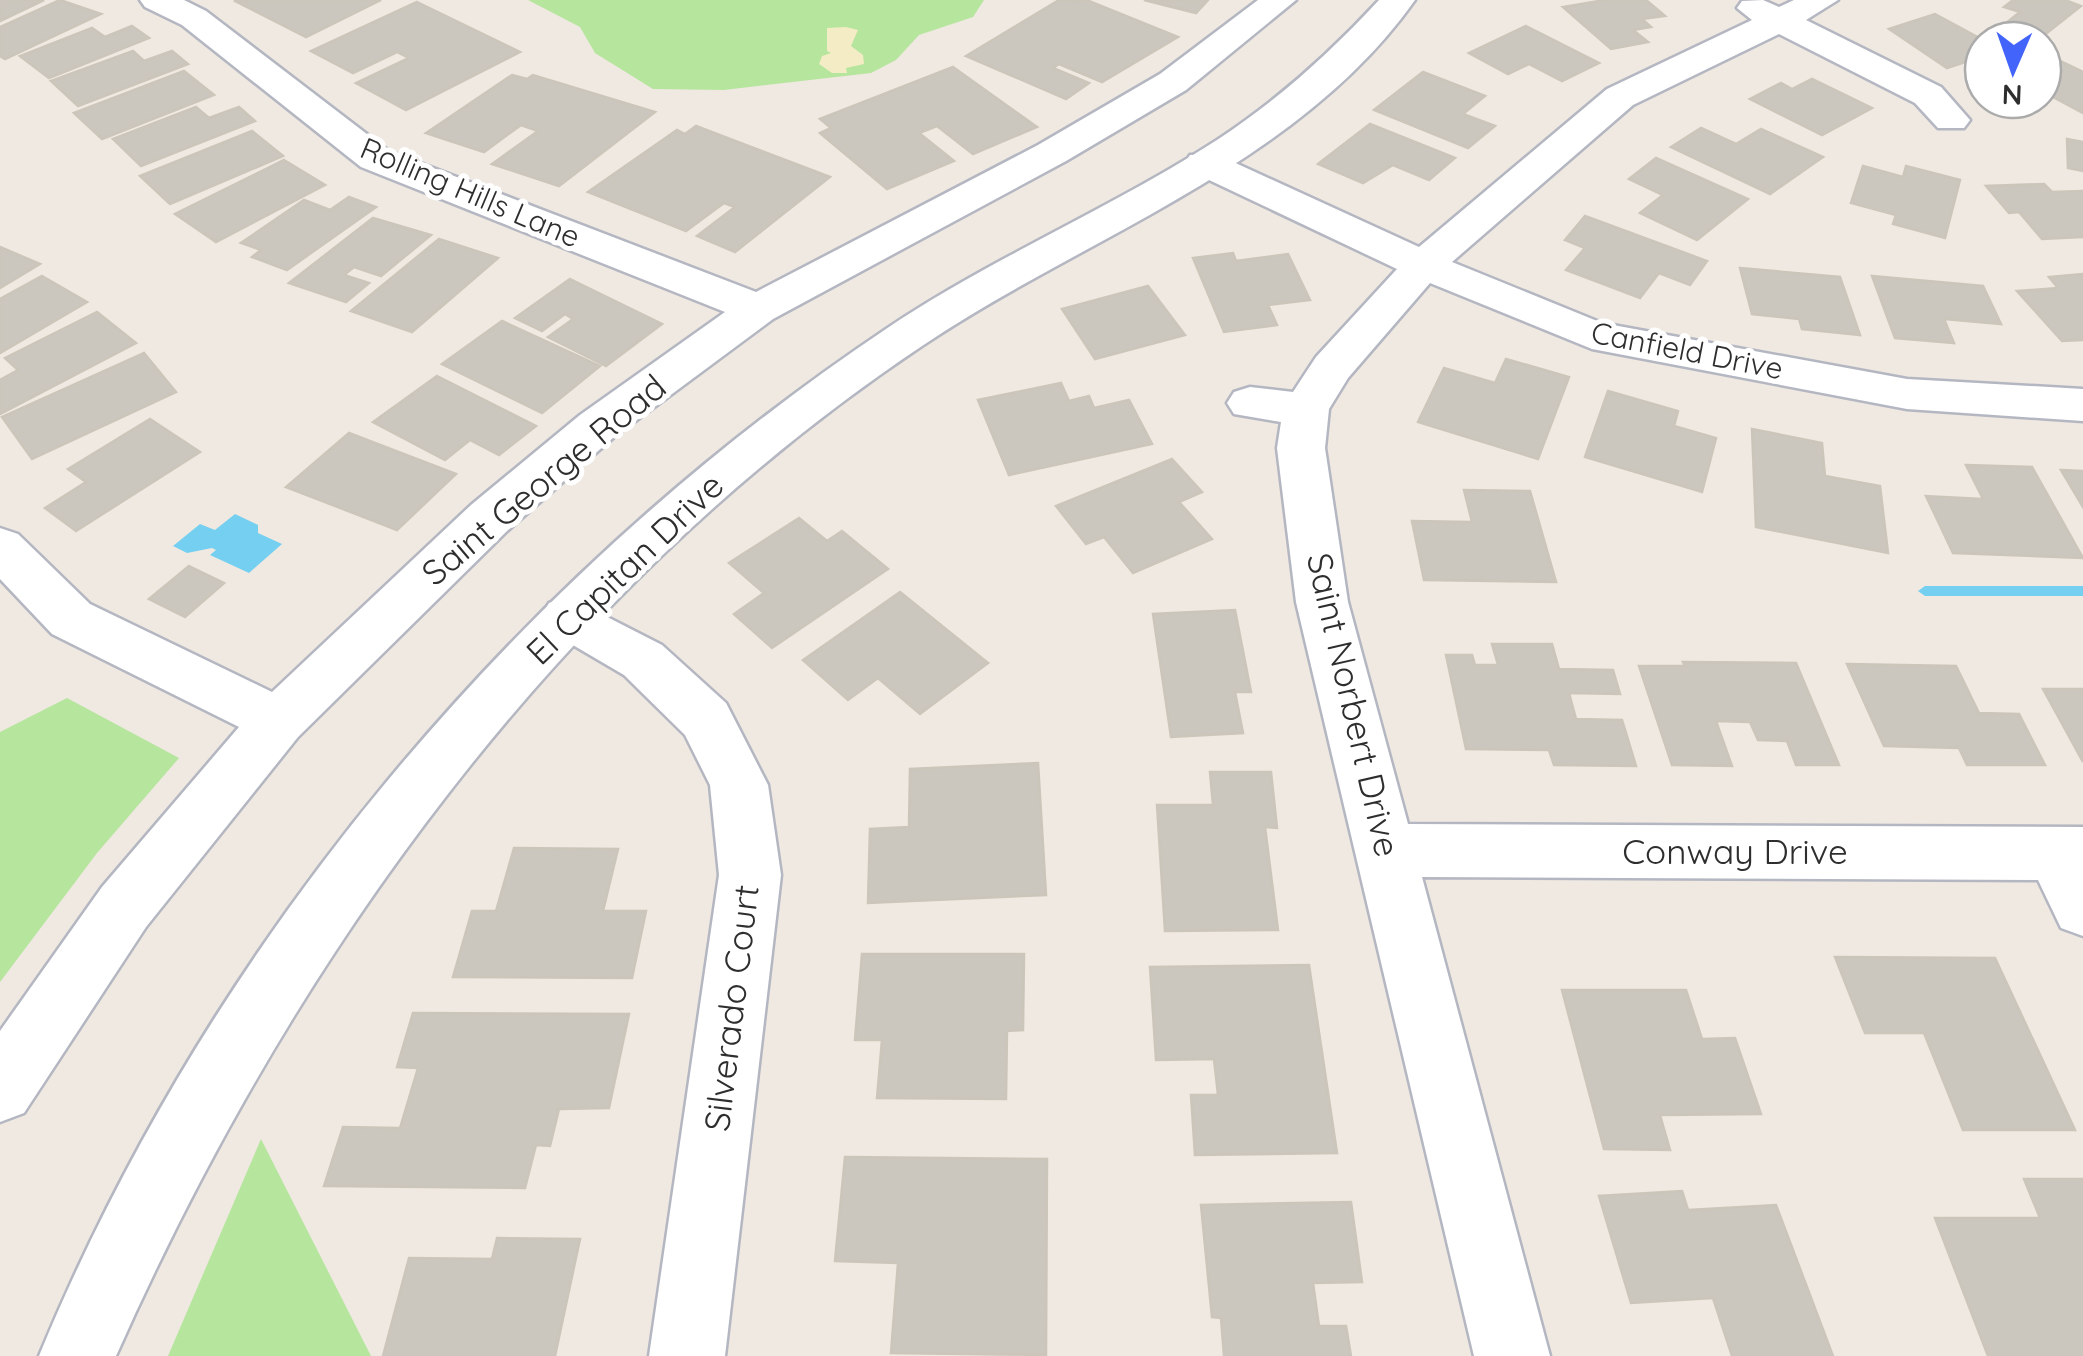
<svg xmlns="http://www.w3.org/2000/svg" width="2083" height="1356" viewBox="0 0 2083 1356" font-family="Quicksand,sans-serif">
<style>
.green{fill:#b6e59e}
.sand{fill:#f3ecc5}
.water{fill:#75cff0}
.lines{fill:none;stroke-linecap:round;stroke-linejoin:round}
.stream{fill:#75cff0;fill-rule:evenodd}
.building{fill:#cbc7bf;stroke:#cbc5ba;stroke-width:2.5}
.minor-casing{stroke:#b4b7c1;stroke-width:5}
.tertiary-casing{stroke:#b4b7c1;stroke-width:5}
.minor{fill:#fff;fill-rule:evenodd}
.tertiary{fill:#fff;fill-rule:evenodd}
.labels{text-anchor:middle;stroke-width:10;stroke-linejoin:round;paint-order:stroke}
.far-street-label{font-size:30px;fill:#2e2e2e;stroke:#fff}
.street-label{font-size:35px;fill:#2e2e2e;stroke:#fff}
</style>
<rect width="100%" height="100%" fill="#efe9e1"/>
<g class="green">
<polygon points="528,0 984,0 973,17 919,35 896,60 871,73 724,90 653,89 595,53 580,27"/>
<polygon points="67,698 179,758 97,853 0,982 0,732"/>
<polygon points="261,1139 371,1356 168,1356"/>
</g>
<polygon class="sand" points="846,27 858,30 851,46 863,55 864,64 846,68 847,73 832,73 819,64 822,56 831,53 827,51 827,28"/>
<polygon class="water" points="235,514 258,525 258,533 282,544 249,573 210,555 216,550 212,548 187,553 173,546 200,524 215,530"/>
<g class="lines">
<polygon class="stream" points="1925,586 2083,586 2083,596 1925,596 1918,591"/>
</g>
<g class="building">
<polygon points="0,0 44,0 0,21"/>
<polygon points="60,0 101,14 5,59 0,56 0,27"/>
<polygon points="381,0 306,37 235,1 236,0"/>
<polygon points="1059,0 1089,1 1178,37 1102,82 1059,64 1053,68 1089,83 1066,99 966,56"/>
<polygon points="1144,0 1208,0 1196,13"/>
<polygon points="1605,0 1646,0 1665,16 1642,19 1651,27 1633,30 1648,42 1611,49 1563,7"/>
<polygon points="2013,0 2065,0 2081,6 2043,36 2006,23 2020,12 2004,7"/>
<polygon points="417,2 520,52 406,110 356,83 409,58 397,52 353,73 311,51"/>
<polygon points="1935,14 1983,40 1983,56 1947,68 1889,29"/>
<polygon points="132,26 149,38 49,78 20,56 92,28 105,37"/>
<polygon points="1526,26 1599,63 1562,81 1529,64 1508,74 1469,53"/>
<polygon points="133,51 144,61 172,51 188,64 78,106 51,81"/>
<polygon points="2048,55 2083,72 2083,113 2051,96 2043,99 2043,57"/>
<polygon points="953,67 1037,127 973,154 937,126 919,133 954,161 887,189 820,133 831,128 820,119"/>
<polygon points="184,71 214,95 102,139 74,113"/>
<polygon points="1423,72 1485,96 1463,114 1495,126 1468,148 1374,110"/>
<polygon points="512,75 527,79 533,75 655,112 559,186 492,164 538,131 521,125 484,152 426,133"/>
<polygon points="1812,79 1872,108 1822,135 1750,99 1781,83 1792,89"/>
<polygon points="196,107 209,118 239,107 255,121 141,166 113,139"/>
<polygon points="1370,124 1455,158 1429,180 1393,165 1363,183 1318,164"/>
<polygon points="696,126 830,177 735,252 697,236 735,207 724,203 686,231 588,192 677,130 685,134"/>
<polygon points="1701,128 1736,144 1761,129 1823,157 1770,194 1671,147"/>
<polygon points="252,131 283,156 170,204 140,176"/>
<polygon points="2067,139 2083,142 2083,171 2068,168"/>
<polygon points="1656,158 1748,199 1697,240 1640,213 1663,195 1629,179"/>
<polygon points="284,160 325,185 216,242 175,214"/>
<polygon points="1863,166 1903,177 1906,166 1960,180 1945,238 1893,224 1896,215 1851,203"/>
<polygon points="2044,184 2052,192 2083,191 2083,237 2042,239 2019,212 2009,213 1986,186"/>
<polygon points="349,197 376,207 287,270 252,257 261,250 241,243 304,200 330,210"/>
<polygon points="1585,216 1707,261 1690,285 1659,273 1640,298 1566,270 1585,248 1565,240"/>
<polygon points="373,218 431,235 381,276 354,267 344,275 369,283 346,302 289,283"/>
<polygon points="439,239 498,258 412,332 351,311"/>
<polygon points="0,247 40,264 0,288"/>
<polygon points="1233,253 1236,261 1288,254 1310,300 1268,305 1277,325 1224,332 1193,258"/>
<polygon points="1740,268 1840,277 1860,335 1802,329 1799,319 1752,314"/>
<polygon points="2083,274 2083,340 2062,341 2017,291 2058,288 2049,277"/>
<polygon points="42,276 87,302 0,353 0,299"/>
<polygon points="1872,276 1983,286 2001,324 1944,319 1954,343 1895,338"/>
<polygon points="570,279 662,324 606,366 548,337 573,319 565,314 542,331 515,318"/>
<polygon points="1148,286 1185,335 1095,359 1062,309"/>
<polygon points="97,312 136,343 0,414 0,380 18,370 5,358"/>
<polygon points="502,321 600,366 542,413 442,364"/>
<polygon points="144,353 176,392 32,459 2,417"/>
<polygon points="1506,359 1569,377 1538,459 1418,422 1444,368 1495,383"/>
<polygon points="437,376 536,426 499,455 470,440 445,460 373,422"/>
<polygon points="1061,383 1069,401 1089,396 1094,408 1129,400 1152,444 1009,475 978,400"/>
<polygon points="1608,391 1678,411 1674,426 1716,438 1702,492 1585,457"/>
<polygon points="150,419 200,452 76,531 45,508 86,482 68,469"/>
<polygon points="1752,429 1822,443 1825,476 1880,486 1888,553 1756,527"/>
<polygon points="349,433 456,474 397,530 286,487"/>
<polygon points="1172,459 1202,492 1179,502 1212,539 1133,573 1104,537 1086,544 1056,506"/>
<polygon points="1966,465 2032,467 2083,558 1953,553 1926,496 1983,499"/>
<polygon points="2061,470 2083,471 2083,507"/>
<polygon points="1464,490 1530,491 1556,582 1424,580 1412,521 1472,522"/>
<polygon points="799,518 827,541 842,531 888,569 772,648 734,614 764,593 729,563"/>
<polygon points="189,566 224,583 185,617 149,599"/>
<polygon points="900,592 988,663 920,714 878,678 848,700 803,660"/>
<polygon points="1235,610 1251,692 1235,692 1243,733 1171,737 1153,614"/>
<polygon points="1492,644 1552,644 1559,669 1613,670 1620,694 1569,693 1576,719 1622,720 1636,766 1554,765 1549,750 1466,749 1446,655 1472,655 1475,665 1498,665"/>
<polygon points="1683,662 1796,663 1839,765 1796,765 1787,741 1758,740 1750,722 1716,721 1732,766 1672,765 1639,666 1685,666"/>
<polygon points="1847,664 1956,666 1979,713 2019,714 2045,765 1967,765 1959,748 1884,746"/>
<polygon points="2043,689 2083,689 2083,762"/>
<polygon points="1038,763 1046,895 868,903 870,829 909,827 910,769"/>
<polygon points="1210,772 1271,772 1277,828 1265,827 1278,930 1165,931 1157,805 1213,805"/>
<polygon points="514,848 618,849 603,911 646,911 632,978 453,977 472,911 496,911"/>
<polygon points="862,954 1024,954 1023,1030 1007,1031 1006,1099 877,1098 882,1040 855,1040"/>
<polygon points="1835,957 1995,958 2075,1130 1963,1130 1924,1033 1865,1033"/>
<polygon points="1309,965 1337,1153 1195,1155 1191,1095 1218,1095 1214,1059 1156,1060 1150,967"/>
<polygon points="1562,990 1686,990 1702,1039 1735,1038 1761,1114 1660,1115 1670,1150 1604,1149"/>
<polygon points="413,1013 629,1014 609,1108 559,1109 550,1146 536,1145 525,1188 324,1186 343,1127 400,1128 418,1068 397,1067"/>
<polygon points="845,1157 1047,1159 1046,1355 891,1353 898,1263 835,1261"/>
<polygon points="2024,1179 2083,1179 2083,1356 1988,1356 1935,1218 2040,1218"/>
<polygon points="1682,1191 1688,1210 1776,1205 1833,1356 1732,1356 1713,1298 1631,1303 1599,1196"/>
<polygon points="1351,1202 1362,1282 1313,1283 1319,1326 1346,1326 1351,1356 1224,1356 1221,1318 1212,1317 1201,1205"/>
<polygon points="497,1238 580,1239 555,1356 383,1356 409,1258 492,1259"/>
</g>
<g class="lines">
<defs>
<g id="minor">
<polygon points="140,0 184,0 206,11 389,151 756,292 1038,145 1160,74 1258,0 1296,0 1186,90 1066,161 773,319 614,437 507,531 298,737 146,927 24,1113 0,1122 0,1031 102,887 239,727 52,634 0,579 0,528 18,534 90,604 272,692 471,505 580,415 725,312 361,167 182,25 145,7"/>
<polygon points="1763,0 1779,7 1794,0 1838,0 1806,20 1941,87 1970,120 1964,128 1938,128 1915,103 1779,34 1633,105 1452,262 1602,323 1907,379 2083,389 2083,421 1907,409 1592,349 1430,283 1348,378 1329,409 1325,448 1348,602 1408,824 2083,827 2083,936 2061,928 2038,880 1422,877 1550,1356 1474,1356 1296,602 1277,448 1281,422 1234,414 1227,403 1234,392 1250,387 1293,392 1316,357 1397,269 1190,171 1185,163 1190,155 1218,155 1419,247 1607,89 1752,20 1737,8 1742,1"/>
<polygon points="568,597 662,645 726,703 768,785 781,875 725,1356 649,1356 719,875 710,785 685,735 624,675 549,631 541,617 549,603"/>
</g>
<path id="tertiary" d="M1379,0H1415C1297,167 1085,236 922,346C557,590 292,959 116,1356H39C210,942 515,578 886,329C991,258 1110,209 1217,140C1278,100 1330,53 1379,0Z"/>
</defs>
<use href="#minor" class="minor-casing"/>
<use href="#tertiary" class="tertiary-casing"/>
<use href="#minor" class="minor"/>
<use href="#tertiary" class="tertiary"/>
</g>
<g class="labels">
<g class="far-street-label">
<text transform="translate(470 193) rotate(23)" y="10">Rolling Hills Lane</text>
<text transform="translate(1687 351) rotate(11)" y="10">Canfield Drive</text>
</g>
<g class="street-label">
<text transform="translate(544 480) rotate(-40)" y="12">Saint George Road</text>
<text transform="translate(625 569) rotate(-44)" y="12">El Capitan Drive</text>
<text transform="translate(1353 705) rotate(77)" y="12">Saint Norbert Drive</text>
<text x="1735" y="864">Conway Drive</text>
<text transform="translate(732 1008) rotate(-83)" y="12">Silverado Court</text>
</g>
</g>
<g transform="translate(2013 70) rotate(182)"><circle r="48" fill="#ffffff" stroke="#ababab" stroke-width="2.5"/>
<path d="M0-8L18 38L0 25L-18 38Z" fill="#4264fb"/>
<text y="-15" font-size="28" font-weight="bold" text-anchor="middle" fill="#2e2e2e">N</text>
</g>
</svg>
